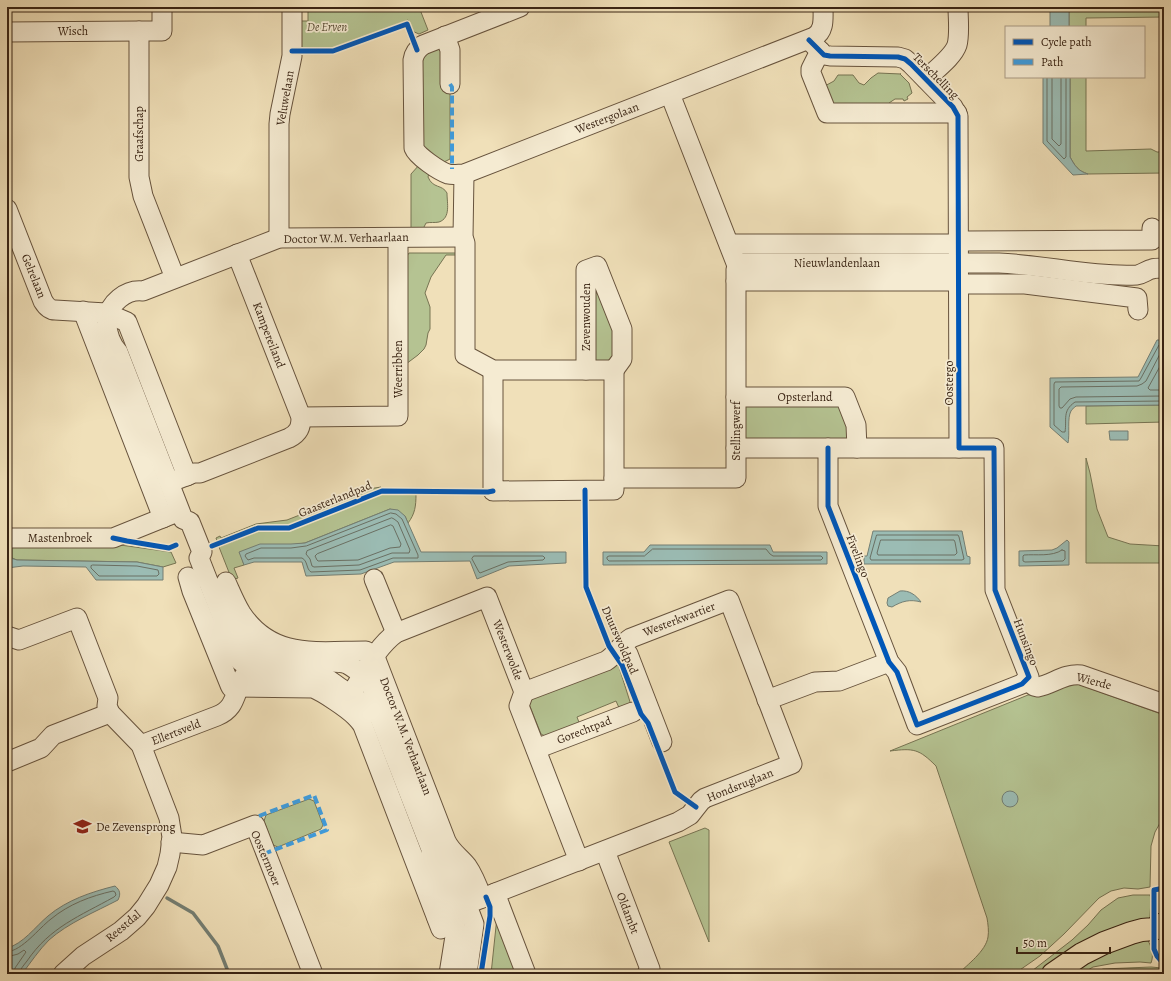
<svg xmlns="http://www.w3.org/2000/svg" width="1171" height="981" viewBox="0 0 1171 981" font-family="Alegreya,serif">
<style>
.green{fill:#b5c392;stroke:#777453}
.water{fill:#9bbcb4;stroke:#747f74}
.lines{fill:none;stroke-linecap:round;stroke-linejoin:round}
.shore{stroke:#6a7064;stroke-width:1}
.stream{stroke:#747f74;stroke-width:3.5}
.minor-casing{stroke:#67533d;stroke-width:21}
.major-casing{stroke:#392414;stroke-width:24}
.minor{stroke:#f5ebd2;stroke-width:19}
.major{stroke:#f0e0b9;stroke-width:22}
.quiet{stroke:#3e9cde;stroke-width:4;stroke-dasharray:8 4;stroke-linecap:butt}
.cycleway-casing{stroke:#f5ebd2;stroke-width:8}
.cycleway{stroke:#0057b8;stroke-width:5}
.labels{text-anchor:middle;stroke-width:3.5;stroke-linejoin:round;paint-order:stroke}
.park-label{font-size:12px;font-style:italic;fill:#584c34;stroke:#f5ebd2}
.street-label{font-size:12px;fill:#392414;stroke:#f5ebd2}
.poi-label{font-size:12px;fill:#392414;stroke:#f5ebd2;text-anchor:start}
</style>
<rect width="100%" height="100%" fill="#f0e0b9"/>
<filter id="stains"><feTurbulence type="fractalNoise" baseFrequency=".005" numOctaves="4"/><feColorMatrix values="0 0 0 0 .2 0 0 0 0 .09 0 0 0 0 .02 0 0 0 .5 -.17"/></filter>
<radialGradient id="worn" r=".72"><stop offset=".6" stop-color="#630" stop-opacity="0"/><stop offset="1" stop-color="#630" stop-opacity=".3"/></radialGradient>
<g class="green">
<polygon points="308,7 419,7 428,30 419,34 412,31 408,20 337,48 299,48 297,21 308,21"/>
<polygon points="1069,7 1164,7 1164,17 1086,18 1086,27 1069,27"/>
<polygon points="441,43 450,90 450,159 444,162 427,152 423,148 417,61"/>
<polygon points="878,73 901,74 900,74 909,83 912,93 907,97 908,99 904,101 903,99 895,99 889,103 889,107 836,109 823,87 834,81 838,75 853,75 859,83 864,85 871,78"/>
<path d="M1070,77H1086V151L1151,149L1157,152H1164V173L1088,174C1078,171 1075,166 1070,157Z"/>
<path d="M420,164L429,173L428,177C433,189 442,184 447,193C447,203 451,218 439,222C435,223 430,222 426,223L423,229H411V174Z"/>
<polygon points="409,253 460,253 460,255 446,255 431,277 425,293 430,307 430,329 428,333 426,345 424,349 418,355 406,364 405,259"/>
<polygon points="593,281 617,328 616,361 591,361"/>
<polygon points="743,403 838,403 851,439 743,439"/>
<polygon points="1164,405 1164,422 1086,424 1086,406"/>
<polygon points="1086,458 1090,473 1097,509 1108,537 1130,544 1164,546 1164,563 1086,563"/>
<polygon points="381,487 381,489 288,525 257,526 217,541 216,538 220,536 221,538 256,524 287,520 363,490"/>
<path d="M383,494H416C416,506 415,514 408,523L405,516L390,509L305,543L240,552L244,565L234,568L238,578L232,580L219,547L258,531H289Z"/>
<polygon points="113,544 171,552 176,563 163,567 137,562 17,560 12,558 12,545"/>
<polygon points="616,662 619,667 631,705 620,710 616,701 577,717 580,725 545,736 541,734 529,704 531,699"/>
<path d="M1072,682L1164,715V816L1155,832L1151,846L1150,887L1138,889L1124,888L1111,891L1099,898L1064,934L1040,956L1014,974H958C967,965 986,951 988,937C989,931 988,924 987,918L936,766C919,749 914,748 890,751L1028,695L1034,694Z"/>
<polygon points="309,799 314,801 323,825 321,829 278,847 273,845 264,821 266,815"/>
<polygon points="705,828 709,830 709,942 669,842"/>
<polygon points="1133,895 1150,895 1151,899 1150,917 1145,923 1063,957 1039,974 1028,974 1072,940 1088,925 1101,910 1118,898"/>
<polygon points="497,917 518,974 491,974"/>
<path d="M1147,939C1152,947 1154,955 1151,963L1140,962L1115,963L1093,967L1081,974H1063L1084,958Z"/>
<polygon points="1151,967 1162,968 1164,969 1164,974 1090,974 1103,969"/>
</g>
<g class="water">
<rect x="1050" y="7" width="19" height="20"/>
<path d="M1043,77H1070V157C1075,166 1078,171 1088,174L1073,175L1043,143Z"/>
<path d="M1157,340H1164V405L1076,406C1074,408 1072,409 1071,411C1067,418 1070,434 1068,443L1050,427V378L1138,377Z"/>
<polygon points="1109,431 1128,431 1128,440 1110,440"/>
<polygon points="390,509 398,510 405,516 421,552 566,552 566,563 509,566 477,579 470,561 394,562 361,574 306,576 302,562 254,562 244,565 239,552 260,544 291,544 305,543"/>
<polygon points="873,531 962,531 967,556 970,557 970,564 864,564 864,556 867,556"/>
<polygon points="1067,540 1069,542 1069,565 1019,566 1019,551 1052,550 1057,548"/>
<polygon points="650,545 770,545 773,552 827,552 827,564 603,565 603,552 644,552"/>
<polygon points="7,557 17,560 137,562 163,567 163,580 96,580 86,567 23,566 7,568"/>
<path d="M900,591C909,590 916,595 921,602C910,599 902,601 892,607L888,606L887,603L888,598Z"/>
<circle cx="1010" cy="799" r="8"/>
<path d="M115,886C120,890 121,894 118,900C95,912 68,923 49,940C39,950 31,962 22,974H7V948C23,944 35,927 48,916C67,900 91,892 115,886Z"/>
</g>
<g class="lines">
<g class="shore">
<polyline points="1047,77 1047,141 1064,159 1066,157 1066,77"/>
<polyline points="1052,77 1052,139 1059,146 1061,144 1061,77"/>
<path d="M1164,344L1159,345L1141,378L1139,381L1055,382L1054,384V425L1062,432H1065C1067,419 1062,411 1075,402L1164,401"/>
<polyline points="1164,349 1162,350 1146,381 1142,384 1137,386 1061,387 1059,389 1059,406 1060,408 1062,408 1070,399 1076,397 1164,396"/>
<polyline points="1164,359 1148,388 1150,390 1164,390"/>
<path d="M391,513L396,514L402,519L418,555V558H393L360,570L311,572C306,569 308,561 302,558H254L248,560L245,556L246,554L261,548H291L306,546Z"/>
<polygon points="392,518 394,519 398,522 410,550 409,553 392,553 359,565 314,567 312,566 310,559 306,554 307,551"/>
<polygon points="391,525 393,526 401,544 400,547 390,548 358,560 318,561 317,560 315,556 317,554"/>
<polygon points="877,535 958,535 959,537 964,559 962,560 871,560 870,558 876,537"/>
<polygon points="881,540 954,540 955,542 957,553 955,555 878,555 877,553 880,542"/>
<polygon points="653,549 766,549 770,554 773,556 821,556 823,558 821,560 609,561 607,559 607,557 609,556 644,556"/>
<path d="M1062,550L1065,551V559L1063,561L1025,562L1023,561V556L1024,555C1036,554 1052,557 1062,550Z"/>
<polygon points="474,556 543,556 545,558 543,560 508,562 480,573 479,572 472,559"/>
<polygon points="93,565 137,566 158,570 159,574 157,576 99,576 91,568 91,566"/>
<path d="M7,952C23,950 38,929 51,919C69,904 91,896 113,891L115,892L116,895L114,897C80,916 50,927 27,961C24,965 20,969 19,974"/>
<polyline points="7,957 18,954 24,950 26,952 15,968 14,974"/>
</g>
<polyline class="stream" points="167,898 193,913 218,946 229,974"/>
<defs>
<g id="minor">
<polyline points="162,7 162,31 139,31 139,177 143,196 175,278"/>
<path d="M520,7L423,45C417,49 414,53 413,60L414,148C417,156 439,171 448,174C453,175 459,174 464,174L814,37C825,31 823,18 823,7"/>
<polyline points="7,32 139,31"/>
<polyline points="445,36 450,50 450,84"/>
<polyline points="809,40 824,55 830,56 898,57 905,59 911,64 953,107 958,116 959,448 994,448 995,590 1029,677 1022,684 917,725 897,672 889,662 828,506 828,448"/>
<polyline points="820,51 811,69 811,73 827,113 957,113"/>
<path d="M926,79C935,70 953,57 957,45C960,34 958,18 958,7"/>
<path d="M670,94L736,263H999C1045,265 1091,277 1137,275C1143,274 1147,270 1152,269C1155,268 1160,268 1164,268"/>
<polyline points="464,174 463,237 465,243 465,355 493,370 614,370"/>
<path d="M7,209L43,301C46,306 49,310 55,310L106,313L127,322L187,476"/>
<polyline points="279,238 279,124 280,114 292,56 292,7"/>
<polyline points="729,244 951,244 965,241 1152,240 1152,228"/>
<polyline points="736,281 949,281 964,284 1025,284 1137,298 1138,310"/>
<polyline points="83,311 163,518"/>
<polyline points="493,370 493,491 614,490 614,370"/>
<polyline points="586,370 586,270 597,266 622,329 622,359 614,370"/>
<polyline points="736,397 845,397 856,425 857,448"/>
<polyline points="301,417 398,416 398,238"/>
<polyline points="736,448 959,448"/>
<polyline points="614,478 736,478 736,269"/>
<path d="M176,480L194,473H200L289,438C299,433 301,427 301,417L237,254"/>
<polyline points="7,538 113,538 175,513"/>
<path d="M188,577L192,591L230,685L231,687L313,688C323,692 347,708 355,716C358,719 361,722 363,726L441,929"/>
<polyline points="374,579 396,633"/>
<path d="M226,582C231,593 235,603 241,613C272,660 317,651 366,651L375,657L446,841C451,852 460,857 467,866C474,876 478,887 482,898"/>
<path d="M225,621C230,625 232,630 236,635C245,645 255,654 268,658C285,664 305,662 323,662C331,662 339,661 347,664C353,667 359,672 364,677C374,687 379,702 379,716L431,849V856L453,911L456,930L449,974"/>
<polyline points="7,636 19,640 77,618 108,698 107,706 110,713 141,745 169,818 172,837 170,854 167,867 159,885 146,906 137,917 121,931 83,956 63,974"/>
<polyline points="621,647 628,654 662,742"/>
<path d="M1026,680L1034,686L1038,687C1053,684 1065,673 1081,675L1164,704"/>
<path d="M356,686C367,668 378,646 396,633L487,597L524,692L519,706L579,861"/>
<polyline points="767,700 815,682 839,681 889,662"/>
<path d="M379,716C366,705 353,696 339,687C333,683 326,677 319,674C312,672 304,672 297,672C270,673 242,675 229,645C225,636 221,629 223,619L199,558L202,552L190,522L183,519L180,511L118,352C114,348 112,344 110,339C108,333 106,326 107,320C109,303 126,289 143,291L279,238L463,237"/>
<path d="M141,745L217,716C237,708 234,692 244,676"/>
<polyline points="536,749 633,712"/>
<polyline points="7,762 41,748 53,735 110,713"/>
<polyline points="171,842 203,845 255,825 313,974"/>
<polyline points="434,851 438,853 452,872 459,884 474,924 467,974"/>
<polyline points="605,851 650,969 647,974"/>
<polyline points="495,893 526,974"/>
<path d="M437,918L453,911L467,904L678,822L690,815L701,801L705,798L792,764L729,600L631,638C621,644 616,655 606,661L524,692"/>
</g>
<polyline id="major" points="1053,974 1082,954 1104,943 1131,933 1142,930 1154,929 1159,925 1164,925"/>
</defs>
<use href="#minor" class="minor-casing"/>
<use href="#major" class="major-casing"/>
<use href="#minor" class="minor"/>
<use href="#major" class="major"/>
<g class="quiet">
<polyline points="374,7 384,8 389,7"/>
<polyline points="450,84 452,87 452,169"/>
<polyline points="259,816 314,795 327,830 266,853"/>
</g>
<defs>
<g id="cycleway">
<polyline points="809,40 824,55 830,56 898,57 905,59 911,64 953,107 958,116 959,448 994,448 995,590 1029,677 1022,684 917,725 897,672 889,662 828,506 828,448"/>
<polyline points="292,51 333,51 407,24 417,50"/>
<polyline points="585,490 586,587 609,646 622,665 641,714 648,723 675,792 696,807"/>
<polyline points="113,538 127,541 169,548 176,545"/>
<polyline points="212,546 258,528 289,528 382,491 488,492 493,491"/>
<polyline points="1164,888 1154,890 1154,949 1157,956 1164,964"/>
<polyline points="481,974 490,916 490,907 486,897"/>
</g>
</defs>
<use href="#cycleway" class="cycleway-casing"/>
<use href="#cycleway" class="cycleway"/>
</g>
<defs>
<symbol id="school-bare" viewBox="-9 -9 18 18"><path d="M0-5L7-2L0 1L-7-2ZM-4 1L0 2.5L4 1V4Q0 6-4 4Z" fill="#8f2418" stroke="#f5ebd2" stroke-width="2.5" paint-order="stroke"/></symbol>
</defs>
<g fill-rule="evenodd">
<use href="#school-bare" x="70" y="814" width="25" height="25"/>
</g>
<g class="labels">
<g class="park-label">
<text x="327" y="31">De Erven</text>
</g>
<g class="street-label">
<text x="73" y="35">Wisch</text>
<text transform="translate(936 76) rotate(45)" y="4">Terschelling</text>
<text transform="translate(285 98) rotate(-80)" y="4">Veluwelaan</text>
<text transform="translate(607 118) rotate(-21)" y="4">Westergolaan</text>
<text transform="translate(139 134) rotate(-90)" y="4">Graafschap</text>
<text transform="translate(346 238) rotate(-1)" y="4">Doctor W.M. Verhaarlaan</text>
<text x="837" y="267">Nieuwlandenlaan</text>
<text transform="translate(34 276) rotate(68)" y="4">Gelrelaan</text>
<text transform="translate(586 317) rotate(-90)" y="4">Zevenwouden</text>
<text transform="translate(269 335) rotate(69)" y="4">Kampereiland</text>
<text transform="translate(398 369) rotate(-90)" y="4">Weerribben</text>
<text transform="translate(949 383) rotate(-90)" y="4">Oostergo</text>
<text x="805" y="401">Opsterland</text>
<text transform="translate(736 431) rotate(-90)" y="4">Stellingwerf</text>
<text transform="translate(335 499) rotate(-22)" y="4">Gaasterlandpad</text>
<text x="60" y="542">Mastenbroek</text>
<text transform="translate(858 556) rotate(69)" y="4">Fivelingo</text>
<text transform="translate(679 619) rotate(-21)" y="4">Westerkwartier</text>
<text transform="translate(620 640) rotate(66)" y="4">Duurswoldpad</text>
<text transform="translate(1026 642) rotate(69)" y="4">Hunsingo</text>
<text transform="translate(508 650) rotate(69)" y="4">Westerwolde</text>
<text transform="translate(1094 681) rotate(15)" y="4">Wierde</text>
<text transform="translate(584 730) rotate(-21)" y="4">Gorechtpad</text>
<text transform="translate(176 732) rotate(-21)" y="4">Ellertsveld</text>
<text transform="translate(406 736) rotate(69)" y="4">Doctor W.M. Verhaarlaan</text>
<text transform="translate(740 785) rotate(-22)" y="4">Hondsruglaan</text>
<text transform="translate(266 858) rotate(67)" y="4">Oostermoer</text>
<text transform="translate(628 913) rotate(69)" y="4">Oldambt</text>
<text transform="translate(123 926) rotate(-40)" y="4">Reestdal</text>
</g>
<g class="poi-label">
<text x="96" y="831">De Zevensprong</text>
</g>
</g>
<rect width="1171" height="981" fill="none" stroke="#f0e0b9" stroke-width="24"/>
<rect x="8" y="8" width="1155" height="965" fill="none" stroke="#392414" stroke-width="2"/>
<rect x="12" y="12" width="1147" height="957" fill="none" stroke="#392414"/>
<rect x="1005" y="26" width="140" height="52" fill="#f5ebd2" stroke="#aa9b86"/>
<rect x="1013" y="39" width="20" height="6" fill="#0057b8" stroke="#aa9b86"/>
<text x="1041" y="46" font-size="12" fill="#392414">Cycle path</text>
<rect x="1013" y="59" width="20" height="6" fill="#3e9cde" stroke="#aa9b86"/>
<text x="1041" y="66" font-size="12" fill="#392414">Path</text>
<path d="M1017 947v6h93v-6" fill="none" stroke="#392414" stroke-width="2"/>
<text x="1023" y="947" font-size="12" fill="#392414" stroke="#f5ebd2" stroke-width="3" paint-order="stroke">50 m</text>
<rect width="100%" height="100%" filter="url(#stains)"/>
<rect width="100%" height="100%" fill="url(#worn)"/>
</svg>
